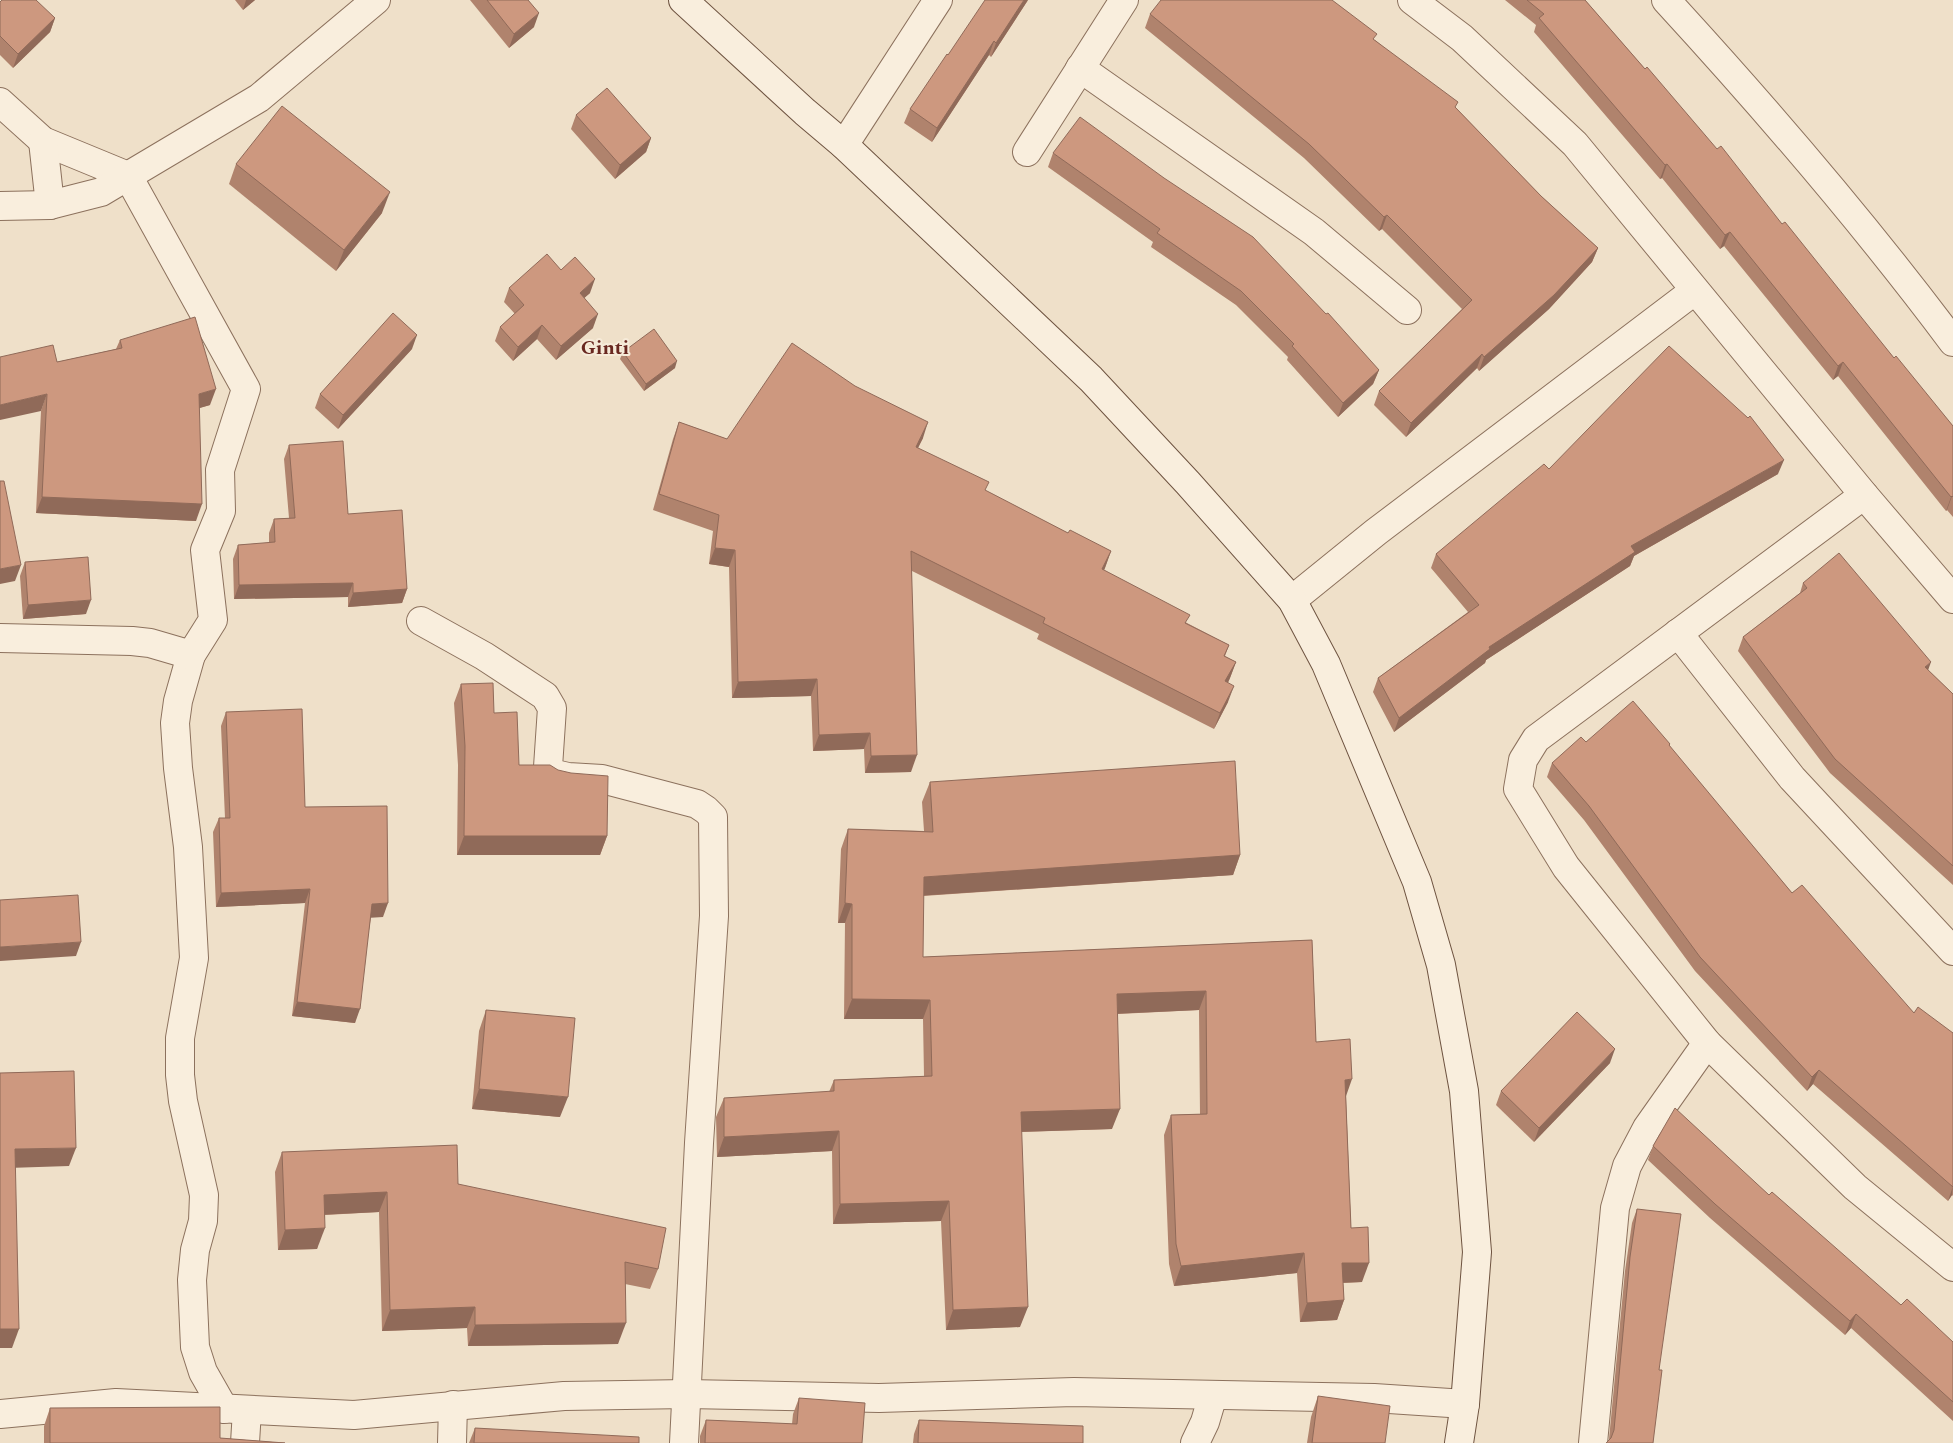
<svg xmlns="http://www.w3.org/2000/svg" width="1953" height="1443" viewBox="0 0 1953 1443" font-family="Spectral,serif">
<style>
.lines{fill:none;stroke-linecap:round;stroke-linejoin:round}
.minor-casing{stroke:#8c715d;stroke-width:30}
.secondary-casing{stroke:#6e5340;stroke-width:30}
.minor{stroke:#f9eedd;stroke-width:28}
.secondary{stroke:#f9eedd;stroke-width:28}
.wall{fill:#b0836d}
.shaded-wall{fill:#906a59}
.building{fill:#cd987f;stroke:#906a59}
.labels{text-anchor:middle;stroke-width:4;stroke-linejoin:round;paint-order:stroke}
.quarter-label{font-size:20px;font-weight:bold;fill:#692820;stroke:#f6ebd9}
</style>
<rect width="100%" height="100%" fill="#efe0c9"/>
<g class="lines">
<defs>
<g id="minor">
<polyline points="1412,0 1462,38 1575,144 1864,495 1953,599"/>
<path d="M1666,0C1767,110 1864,223 1953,342"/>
<polyline points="1080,68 1314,232 1407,310"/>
<polyline points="0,102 43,141 128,176 246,389 220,470 221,511 205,550 213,620 191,655 178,701 175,723 178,768 188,847 194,958 180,1038 180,1075 183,1101 204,1195 203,1221 195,1250 192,1280 195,1347 203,1372 224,1409"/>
<polyline points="43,141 50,205"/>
<polyline points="844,145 938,0"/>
<polyline points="1027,152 1124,0"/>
<polyline points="0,206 50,205 101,192 259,98 376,0"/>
<polyline points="1864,495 1536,739 1523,760 1518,789 1566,867 1707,1043 1855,1187 1953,1267"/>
<polyline points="1292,600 1376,532 1694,291"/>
<polyline points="421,621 484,656 545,696 552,708 548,767 555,774 568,777 602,779 697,804 706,810 713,817 714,916 699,1143 684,1443"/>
<polyline points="1678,633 1792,778 1953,951"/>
<polyline points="0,638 132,641 150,643 191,655"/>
<polyline points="0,1414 116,1403 354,1415 564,1396 687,1394 879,1398 1074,1392 1374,1398 1465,1404"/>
<polyline points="245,1443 247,1410"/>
<polyline points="452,1443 453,1405"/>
<polyline points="1195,1443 1205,1422 1213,1395"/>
<polyline points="1593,1443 1615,1208 1627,1166 1647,1128 1707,1043"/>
</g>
<polyline id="secondary" points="683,0 805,112 844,145 1091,379 1188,483 1292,600 1326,664 1417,882 1441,965 1464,1091 1477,1252 1465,1404 1459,1443"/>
</defs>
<use href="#minor" class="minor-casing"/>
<use href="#secondary" class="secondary-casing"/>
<use href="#minor" class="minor"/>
<use href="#secondary" class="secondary"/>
</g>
<g class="wall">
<polygon points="235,0 255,0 243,10"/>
<polygon points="470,0 528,0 534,27 509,48"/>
<polygon points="1028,0 991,57 989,55 932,142 904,123 910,109 948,55"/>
<polygon points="1505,0 1585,0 1645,69 1782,224 1894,358 1953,426 1953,517 1947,510 1946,511 1838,376 1833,380 1724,246 1720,249 1662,178 1660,179 1534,32 1536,25"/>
<polygon points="0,2 55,18 50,32 13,68 0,55"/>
<polygon points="1150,14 1375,40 1456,108 1541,196 1598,248 1592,262 1549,309 1479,371 1477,368 1406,437 1374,405 1379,391 1462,309 1382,229 1379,231 1304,158 1145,28"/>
<polygon points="576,115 651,138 646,152 615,179 571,129"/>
<polygon points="1053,153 1379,370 1373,384 1338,417 1287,360 1288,357 1236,305 1151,247 1153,242 1048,167"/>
<polygon points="236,164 382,213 336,271 229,184"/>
<polygon points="561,270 590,293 584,298 593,328 556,360 537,339 513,361 495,341 500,327 515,314 504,302 509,288"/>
<polygon points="120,340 210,405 199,408 196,521 36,513 41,411 57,362 116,349"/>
<polygon points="412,349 338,429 315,408 320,394"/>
<polygon points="623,352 675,368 644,391 620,359"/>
<polygon points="679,422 727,439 923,438 918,448 985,491 1068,533 1111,551 1104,570 1187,623 1229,645 1225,656 1236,662 1228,683 1228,702 1214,729 1037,639 1039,634 912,571 911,772 865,773 864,749 813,751 811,696 732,698 729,567 709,564 713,531 653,510 673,439"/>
<polygon points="289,445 348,514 407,589 402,603 348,607 348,597 234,599 233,559 238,545 269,543 269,533 274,519 289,518 284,459"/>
<polygon points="1549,469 1778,474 1634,556 1630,566 1486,660 1485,663 1394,732 1373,692 1378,678 1468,612 1431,568 1436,554"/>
<polygon points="25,562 86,614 23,619 20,576"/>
<polygon points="1803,583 1928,670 1953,694 1953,885 1830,773 1738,651 1743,637 1800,593"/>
<polygon points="461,684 494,713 519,765 607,836 600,855 457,855 458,765 454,703"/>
<polygon points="226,712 383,917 371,917 355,1023 292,1016 305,903 216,907 213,832 219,818 225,818 221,726"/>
<polygon points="1586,742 1670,744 1669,746 1792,893 1914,1013 1953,1033 1953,1196 1952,1195 1948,1201 1813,1084 1807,1091 1695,971 1584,820 1547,777 1552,763"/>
<polygon points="930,782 1240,855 1233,875 923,896 923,957 1312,940 1316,1042 1346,1097 1351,1228 1362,1282 1343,1283 1344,1300 1337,1320 1300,1322 1297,1273 1174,1286 1169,1264 1164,1135 1171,1115 1200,1114 1199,1010 1118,1014 1112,1129 1021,1132 1020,1327 946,1330 941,1221 833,1224 832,1151 717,1157 716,1117 724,1098 829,1092 834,1080 924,1076 923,1019 844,1019 845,923 838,923 841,849 848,829 924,831 922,802"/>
<polygon points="486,1010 560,1117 472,1109 479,1031"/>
<polygon points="1610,1063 1534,1142 1496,1105 1501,1091"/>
<polygon points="1653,1146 1769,1195 1901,1305 1953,1342 1953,1421 1851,1328 1845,1335 1710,1218 1648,1160"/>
<polygon points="282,1152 458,1184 658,1269 650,1289 625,1284 618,1344 468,1346 467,1328 382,1331 379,1212 325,1215 317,1249 278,1250 275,1172"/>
<polygon points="1637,1209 1659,1370 1653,1443 1609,1439 1625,1271 1632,1223"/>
<polygon points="1318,1396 1385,1443 1307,1443 1311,1417"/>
<polygon points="799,1398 862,1443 700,1443 700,1436 706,1420 792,1424 793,1414"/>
<polygon points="50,1408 220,1438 285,1443 44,1443 44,1426"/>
<polygon points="919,1420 1083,1443 913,1443 914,1434"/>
<polygon points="475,1428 639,1443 469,1443"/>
</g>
<g class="shaded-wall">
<polygon points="246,0 255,0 243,10"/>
<polygon points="1024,0 1028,0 991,57 996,43"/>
<polygon points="539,13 534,27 509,48 514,34"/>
<polygon points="55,18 50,32 13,68 18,54"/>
<polygon points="994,41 989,55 932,142 937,128"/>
<polygon points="651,138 646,152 615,179 620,165"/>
<polygon points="1667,164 1662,178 1660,179 1665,165"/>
<polygon points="390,192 382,213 336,271 344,250"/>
<polygon points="1387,215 1382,229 1379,231 1384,217"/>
<polygon points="1730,232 1724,246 1720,249 1725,235"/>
<polygon points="1598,248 1592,262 1549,309 1479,371 1484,357"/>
<polygon points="595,279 590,293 574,307 580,293"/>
<polygon points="598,314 593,328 556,360 561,346"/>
<polygon points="542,325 537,339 513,361 518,347"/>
<polygon points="417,335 412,349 338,429 343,415"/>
<polygon points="1482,354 1477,368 1406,437 1411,423"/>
<polygon points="677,361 675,368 644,391 646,384"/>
<polygon points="1843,362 1838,376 1833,380 1838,366"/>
<polygon points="1379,370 1373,384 1338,417 1343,403"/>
<polygon points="216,389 210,405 193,410 199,394"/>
<polygon points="47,394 41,411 0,420 0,405"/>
<polygon points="928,422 923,438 910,463 916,447"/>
<polygon points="1784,460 1778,474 1634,556 1630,566 1486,660 1485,663 1394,732 1399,718 1489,647 1631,546"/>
<polygon points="1952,496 1947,510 1946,511 1951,497"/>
<polygon points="42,497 202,504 196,521 36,513"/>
<polygon points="715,548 735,550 729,567 709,564"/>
<polygon points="1111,551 1105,568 1096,585 1102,569"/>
<polygon points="21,565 15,581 0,584 0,569"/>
<polygon points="353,583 348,597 234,599 239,585"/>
<polygon points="407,589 402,603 348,607 353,593"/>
<polygon points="91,600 86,614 23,619 28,605"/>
<polygon points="1236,662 1230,678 1220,698 1225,681"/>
<polygon points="1931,662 1926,676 1925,667"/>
<polygon points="817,679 811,696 732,698 738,682"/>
<polygon points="1234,686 1228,702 1214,729 1220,713"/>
<polygon points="870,733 864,749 813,751 819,735"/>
<polygon points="917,755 911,772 865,773 871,756"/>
<polygon points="464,836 607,836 600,855 457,855"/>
<polygon points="1240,855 1233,875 916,896 924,877"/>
<polygon points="310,889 305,903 216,907 221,893"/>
<polygon points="388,903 383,917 367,918 372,904"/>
<polygon points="845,903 852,904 845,923 838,923"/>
<polygon points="81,942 76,956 0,961 0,947"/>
<polygon points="1206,991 1199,1010 1110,1014 1117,994"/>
<polygon points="852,999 930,1000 923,1019 844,1019"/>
<polygon points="297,1002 360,1009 355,1023 292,1016"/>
<polygon points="1615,1049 1610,1063 1534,1142 1539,1128"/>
<polygon points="1819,1070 1813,1084 1807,1091 1812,1077"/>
<polygon points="1352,1079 1345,1099 1345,1080"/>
<polygon points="479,1089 568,1097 560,1117 472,1109"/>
<polygon points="1120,1109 1112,1129 1013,1132 1021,1112"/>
<polygon points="839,1131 832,1151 717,1157 724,1137"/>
<polygon points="76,1148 69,1166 8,1168 15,1149"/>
<polygon points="1953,1186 1952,1195 1948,1201"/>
<polygon points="387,1192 379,1212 317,1215 324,1195"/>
<polygon points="949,1201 941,1221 833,1224 840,1204"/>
<polygon points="325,1228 317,1249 278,1250 285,1230"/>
<polygon points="1304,1253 1297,1273 1174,1286 1181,1266"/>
<polygon points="1342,1263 1369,1263 1362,1282 1335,1283"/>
<polygon points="1344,1300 1337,1320 1300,1322 1307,1303"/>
<polygon points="475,1307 467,1328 382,1331 390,1310"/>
<polygon points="1028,1307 1020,1327 946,1330 953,1310"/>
<polygon points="1856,1314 1851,1328 1845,1335 1850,1321"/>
<polygon points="626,1323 618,1344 468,1346 475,1325"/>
<polygon points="0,1329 19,1329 12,1348 0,1348"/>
</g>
<g class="building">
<polygon points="2,0 36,0 55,18 18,54 0,36 0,2"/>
<polygon points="487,0 528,0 539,13 514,34"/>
<polygon points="985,0 1024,0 996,43 994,41 937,128 910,109 947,54 948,55"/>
<polygon points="1161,0 1332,0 1377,34 1373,39 1458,102 1455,107 1541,196 1598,248 1554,295 1484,357 1482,354 1411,423 1379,391 1472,300 1387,215 1384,217 1309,144 1150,14"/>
<polygon points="1527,0 1585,0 1645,69 1647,67 1717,149 1721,146 1782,224 1785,222 1894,358 1896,356 1953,426 1953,497 1952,496 1951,497 1843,362 1838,366 1730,232 1725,235 1667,164 1665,165 1539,18 1544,14"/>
<polygon points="607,88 651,138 620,165 576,115"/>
<polygon points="282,106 390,192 344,250 236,164"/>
<polygon points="1080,117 1164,178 1253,237 1326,314 1328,313 1379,370 1343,403 1292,346 1294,344 1241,291 1157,233 1160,229 1053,153"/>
<polygon points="547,254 561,270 575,257 595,279 580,293 598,314 561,346 542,325 518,347 500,327 524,305 509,288"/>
<polygon points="393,313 417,335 343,415 320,394"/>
<polygon points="195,317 216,389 199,394 202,504 42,497 47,394 0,405 0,357 53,345 57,362 122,348 120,340"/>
<polygon points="654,329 677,361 646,384 623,352"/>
<polygon points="792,343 855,386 928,422 916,447 989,482 985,490 1068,533 1070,530 1111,551 1102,569 1190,615 1185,623 1229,645 1224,656 1236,662 1225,681 1234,686 1220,713 1043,623 1045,618 911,551 917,755 871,756 870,733 819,735 817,679 738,682 735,550 715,548 719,515 659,494 679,422 727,439"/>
<polygon points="1669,346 1748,418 1750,416 1784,460 1631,546 1635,552 1489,647 1490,649 1399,718 1378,678 1479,605 1436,554 1544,464 1549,469"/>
<polygon points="343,441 348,514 402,510 407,589 353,593 353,583 239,585 238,545 275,542 274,519 295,518 289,445"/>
<polygon points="0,481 4,481 21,565 0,569"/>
<polygon points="1839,553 1931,662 1925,667 1953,694 1953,866 1835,759 1743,637 1807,588 1803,583"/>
<polygon points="88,557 91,600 28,605 25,562"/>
<polygon points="493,683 494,713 517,712 519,765 550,765 558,770 571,773 608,776 607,836 464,836 465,746 461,684"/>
<polygon points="1633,701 1670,744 1669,745 1792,893 1802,885 1914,1013 1918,1007 1953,1033 1953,1187 1819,1070 1812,1077 1700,957 1589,806 1552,763 1581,737 1586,742"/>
<polygon points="302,709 305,807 387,806 388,903 372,904 360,1009 297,1002 310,889 221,893 219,818 230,818 226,712"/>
<polygon points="1235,761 1240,855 924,877 923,957 1312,940 1316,1042 1350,1039 1352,1079 1345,1080 1351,1228 1368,1227 1369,1263 1342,1263 1344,1300 1307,1303 1304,1253 1181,1266 1176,1244 1171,1115 1207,1114 1206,991 1117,994 1120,1109 1021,1112 1028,1307 953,1310 949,1201 840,1204 839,1131 724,1137 724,1098 834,1091 834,1080 932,1076 930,1000 852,999 852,904 845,903 848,829 933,832 930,782"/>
<polygon points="78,895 81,942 0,947 0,900"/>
<polygon points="486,1010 575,1018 568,1097 479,1089"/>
<polygon points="1577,1012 1615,1049 1539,1128 1501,1091"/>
<polygon points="74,1071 76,1148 15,1149 19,1329 0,1329 0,1073"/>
<polygon points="1675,1108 1769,1195 1772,1192 1901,1305 1907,1299 1953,1342 1953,1402 1856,1314 1850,1321 1715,1204 1653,1146"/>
<polygon points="457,1145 458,1184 666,1228 658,1269 625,1262 626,1323 475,1325 475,1307 390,1310 387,1192 324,1195 325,1228 285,1230 282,1152"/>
<polygon points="1637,1209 1681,1214 1659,1370 1662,1370 1653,1443 1606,1443 1611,1438 1614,1430 1630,1257"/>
<polygon points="1318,1396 1390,1406 1385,1443 1312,1443"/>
<polygon points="799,1398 865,1403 862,1443 705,1443 706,1420 797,1424"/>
<polygon points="220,1407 220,1438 285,1443 50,1443 50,1408"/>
<polygon points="919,1420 1083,1426 1083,1443 918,1443"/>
<polygon points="475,1428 639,1437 639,1443 474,1443"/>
</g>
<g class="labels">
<g class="quarter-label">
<text x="605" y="354">Ginti</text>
</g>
</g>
</svg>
